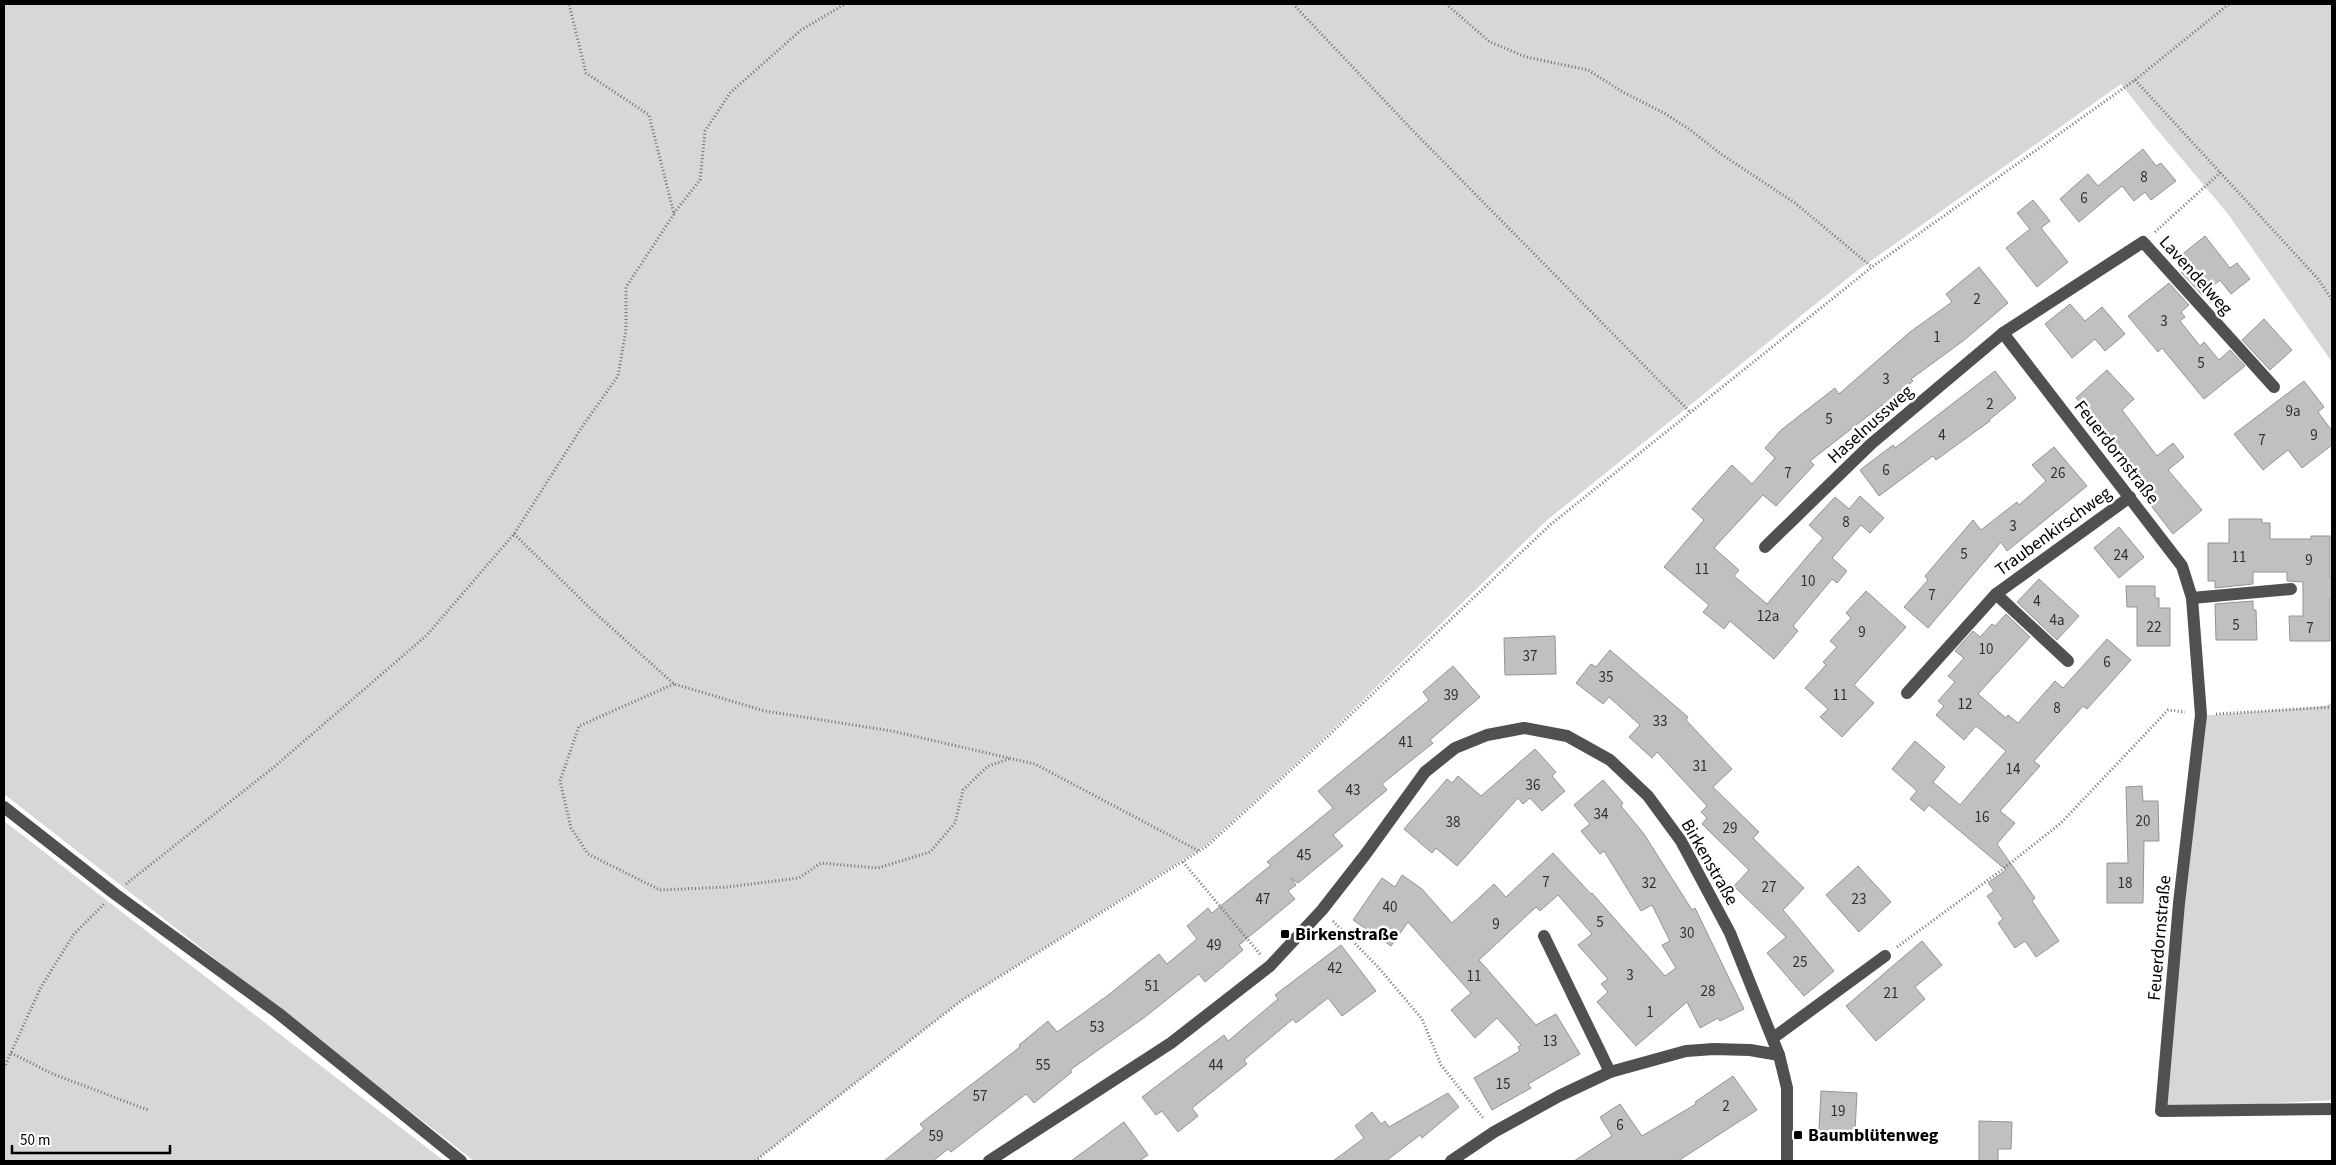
<svg xmlns="http://www.w3.org/2000/svg" width="2336" height="1165" viewBox="0 0 2336 1165" font-family="'Source Sans 3',sans-serif">
<style>
.green{fill:#d7d7d7}
.building{fill:#c0c0c0;stroke:#949494}
.lines{fill:none;stroke-linecap:round;stroke-linejoin:round}
.path{stroke:#727272;stroke-width:3;stroke-dasharray:1 2.5;stroke-linecap:butt}
.minor{stroke:#505050;stroke-width:12}
.poi-dot{fill:#000;stroke:#fff;stroke-width:2}
.labels{text-anchor:middle;stroke-width:5;stroke-linejoin:round;paint-order:stroke}
.number-label{font-size:15px;fill:#303030}
.street-label{font-size:18px;fill:#000;stroke:#fff}
.poi-label{font-size:18px;font-weight:bold;fill:#000;stroke:#fff;text-anchor:start}
</style>
<rect width="100%" height="100%" fill="#fff"/>
<g class="green">
<polygon points="4,4 2332,4 2332,362 2228,214 2155,127 2121,84 1858,270 1546,521 1324,738 1206,845 961,1001 755,1161 474,1161 4,794"/>
<polygon points="2332,702 2332,1100 2162,1110 2201,716 2326,706"/>
<polygon points="4,821 444,1161 4,1161"/>
</g>
<g class="building">
<polygon points="2143,149 2156,166 2161,163 2176,181 2151,200 2145,192 2134,201 2122,186 2079,222 2060,199 2088,174 2098,186"/>
<polygon points="2033,200 2050,221 2041,228 2068,262 2037,287 2006,248 2030,229 2017,213"/>
<polygon points="2205,236 2230,268 2237,263 2250,279 2231,294 2220,280 2202,295 2181,272 2183,271 2175,260"/>
<polygon points="1979,267 2008,303 1963,341 1911,379 1913,381 1883,407 1882,405 1810,461 1814,465 1776,506 1763,495 1714,548 1739,570 1734,576 1767,604 1823,538 1809,525 1835,497 1849,509 1860,496 1884,518 1870,533 1861,525 1832,558 1847,571 1837,583 1832,579 1793,626 1798,631 1774,659 1730,621 1724,629 1703,612 1709,605 1664,567 1704,520 1692,509 1732,465 1752,484 1775,458 1765,448 1781,430 1835,388 1839,394 1910,332 1952,302 1946,294"/>
<polygon points="2169,283 2189,305 2181,312 2185,317 2180,321 2200,346 2204,342 2219,360 2230,350 2245,366 2204,399 2162,348 2158,352 2128,316"/>
<polygon points="2070,304 2085,321 2102,307 2125,334 2105,351 2095,339 2072,358 2045,324"/>
<polygon points="2264,319 2292,350 2270,370 2242,340"/>
<polygon points="2107,370 2134,399 2122,410 2157,456 2173,443 2184,457 2168,470 2202,510 2173,534 2108,450 2114,445 2094,424 2097,421 2076,398"/>
<polygon points="1995,371 2016,398 1989,420 1990,421 1936,460 1933,456 1879,496 1860,470 1893,445 1895,448"/>
<polygon points="2304,381 2324,407 2318,412 2332,431 2332,445 2302,468 2288,450 2263,470 2234,434"/>
<polygon points="2054,447 2087,486 2007,551 2001,542 1928,628 1904,607 1928,580 1925,576 1973,520 1981,530 2017,502 2019,505 2046,481 2032,465"/>
<polygon points="2229,519 2262,519 2262,523 2270,523 2270,539 2311,539 2311,536 2330,536 2330,578 2332,578 2332,598 2330,598 2330,641 2290,641 2289,616 2303,616 2303,582 2287,581 2287,572 2253,572 2253,584 2215,588 2215,581 2208,581 2208,543 2229,543"/>
<polygon points="2119,527 2144,557 2119,578 2094,548"/>
<polygon points="2039,579 2079,616 2057,640 2017,602"/>
<polygon points="2126,586 2155,586 2155,598 2159,598 2159,608 2170,608 2170,646 2137,646 2137,607 2127,607"/>
<polygon points="1866,591 1906,627 1854,685 1874,703 1842,737 1820,717 1828,709 1805,688 1826,665 1823,662 1837,647 1830,641 1851,618 1846,613"/>
<polygon points="2253,601 2253,610 2256,610 2257,640 2216,640 2215,604"/>
<polygon points="2006,614 2030,637 1978,694 2006,718 2008,715 2018,723 2055,681 2063,688 2107,639 2131,660 2087,709 2083,706 2034,761 2040,766 2000,811 2015,823 1997,844 2035,898 2032,901 2059,941 2036,957 2025,941 2015,948 1998,923 2003,919 1987,896 1994,891 1988,883 2006,870 1929,805 1924,811 1910,799 1917,791 1892,769 1915,741 1945,767 1933,782 1960,805 2006,751 1976,726 1964,740 1936,715 1944,706 1938,701 1955,682 1948,676 1964,658 1955,651 1973,631 1980,637 1992,624 1995,626"/>
<polygon points="1555,636 1556,674 1505,675 1504,638"/>
<polygon points="1610,650 1688,717 1686,720 1732,769 1713,787 1759,832 1753,838 1804,888 1783,910 1834,971 1804,996 1767,953 1786,937 1734,886 1749,870 1702,824 1707,818 1701,812 1707,806 1657,752 1652,758 1629,737 1640,725 1609,697 1603,704 1576,683 1591,664 1596,667"/>
<polygon points="1453,666 1480,697 1430,740 1433,743 1382,784 1387,790 1333,835 1343,846 1298,883 1291,878 1296,885 1288,891 1295,899 1239,945 1243,950 1205,982 1199,974 1145,1017 1070,1070 1072,1072 1034,1103 1026,1094 951,1152 948,1149 933,1161 884,1161 924,1129 920,1124 1020,1047 1019,1045 1048,1021 1057,1032 1107,996 1159,954 1167,964 1197,939 1187,926 1208,908 1212,913 1271,865 1267,862 1333,808 1318,791 1429,700 1423,692"/>
<polygon points="1535,749 1556,772 1552,776 1565,791 1542,811 1530,798 1523,804 1518,798 1457,866 1436,848 1432,853 1404,829 1447,779 1452,783 1458,776 1481,796"/>
<polygon points="1603,780 1623,803 1621,806 1644,834 1692,910 1695,908 1744,1009 1720,1021 1718,1018 1700,1028 1687,1002 1636,1046 1597,1002 1608,992 1601,984 1608,979 1578,945 1592,934 1558,895 1540,911 1536,907 1479,960 1536,1025 1556,1014 1580,1054 1528,1084 1531,1088 1492,1110 1474,1078 1520,1051 1518,1047 1521,1045 1497,1018 1475,1038 1451,1010 1471,993 1408,922 1391,946 1353,920 1382,878 1395,887 1402,875 1422,889 1452,923 1494,884 1506,897 1553,853 1591,894 1592,893 1665,976 1676,968 1662,945 1670,941 1652,905 1641,911 1604,851 1600,854 1581,831 1590,824 1574,805"/>
<polygon points="2142,786 2143,801 2158,801 2159,841 2144,841 2143,903 2107,903 2107,863 2128,863 2126,787"/>
<polygon points="1858,866 1891,902 1859,932 1826,895"/>
<polygon points="1922,941 1942,965 1915,987 1925,999 1876,1041 1846,1006"/>
<polygon points="1341,945 1376,991 1342,1016 1328,998 1296,1023 1293,1019 1244,1060 1247,1064 1192,1108 1198,1116 1178,1132 1162,1111 1156,1115 1142,1097 1224,1035 1228,1041 1278,999 1275,995"/>
<polygon points="1733,1076 1757,1110 1678,1161 1574,1161 1612,1136 1600,1117 1620,1104 1642,1136 1696,1104 1695,1102"/>
<polygon points="1821,1091 1857,1093 1855,1131 1819,1130"/>
<polygon points="1448,1093 1459,1107 1422,1138 1420,1135 1386,1161 1333,1161 1364,1138 1355,1126 1372,1112 1381,1124 1385,1121 1389,1127"/>
<polygon points="1979,1121 2012,1122 2011,1149 1998,1149 1998,1161 1979,1161"/>
<polygon points="1124,1122 1148,1155 1139,1161 1071,1161"/>
</g>
<g class="lines">
<g class="path">
<polyline points="1293,4 1417,135 1690,412"/>
<polyline points="1446,4 1490,42 1526,57 1588,70 1623,92 1664,113 1689,129 1721,154 1795,203 1872,267"/>
<polyline points="2135,80 2319,280 2332,300"/>
<polyline points="674,213 700,180 705,131 730,93 801,30 845,4"/>
<polyline points="2155,232 2221,172"/>
<polyline points="514,534 594,612 674,684 765,711 892,731 1035,764 1199,851"/>
<polyline points="674,684 579,726 560,781 571,828 588,854 660,890 727,887 799,878 821,863 878,868 930,852 955,823 963,790 988,766 1009,759"/>
<polyline points="2216,714 2332,707"/>
<polyline points="1183,862 1260,954"/>
<polyline points="126,884 274,767 427,635 514,534 582,427 618,376 626,329 626,287 674,214 649,115 586,73 569,4"/>
<polyline points="1333,921 1379,968 1422,1019 1441,1065 1484,1119"/>
<polyline points="1897,947 1999,872 2061,823 2168,710 2185,712"/>
<polyline points="11,1053 53,1074 148,1110"/>
<polyline points="4,1068 41,987 74,934 104,904"/>
<polyline points="755,1161 961,1001 1207,846 1325,739 1550,525 1872,267 2135,80 2229,4"/>
</g>
<g class="minor">
<polyline points="2003,333 2182,566 2192,598 2201,715 2179,903 2161,1111 2332,1109"/>
<polyline points="1765,547 1871,444 2003,333 2143,242 2274,387"/>
<polyline points="1996,594 2068,661"/>
<polyline points="2192,598 2291,589"/>
<polyline points="1907,693 1996,594 2130,497"/>
<polyline points="4,807 115,894 278,1013 461,1161"/>
<polyline points="1544,936 1610,1072"/>
<polyline points="1773,1038 1885,956"/>
<polyline points="989,1161 1171,1043 1270,966 1322,910 1365,855 1425,772 1455,748 1487,735 1524,728 1567,736 1610,760 1648,796 1681,841 1730,933 1779,1055 1787,1088 1787,1161"/>
<polyline points="1451,1161 1494,1132 1559,1096 1610,1072 1686,1051 1714,1049 1750,1050 1779,1055"/>
</g>
</g>
<g class="poi-dot">
<rect x="1280" y="929" width="10" height="10" rx="2.5"/>
<rect x="1793" y="1130" width="10" height="10" rx="2.5"/>
</g>
<g class="labels">
<g class="number-label">
<text x="2144" y="182">8</text>
<text x="2084" y="203">6</text>
<text x="1977" y="304">2</text>
<text x="2164" y="326">3</text>
<text x="1937" y="342">1</text>
<text x="2201" y="368">5</text>
<text x="1886" y="384">3</text>
<text x="1990" y="409">2</text>
<text x="2293" y="416">9a</text>
<text x="1829" y="424">5</text>
<text x="1942" y="440">4</text>
<text x="2314" y="440">9</text>
<text x="2262" y="445">7</text>
<text x="1886" y="475">6</text>
<text x="1788" y="478">7</text>
<text x="2058" y="478">26</text>
<text x="1846" y="527">8</text>
<text x="2013" y="531">3</text>
<text x="1964" y="559">5</text>
<text x="2121" y="560">24</text>
<text x="2239" y="562">11</text>
<text x="2309" y="565">9</text>
<text x="1702" y="574">11</text>
<text x="1808" y="586">10</text>
<text x="1932" y="600">7</text>
<text x="2037" y="606">4</text>
<text x="1768" y="621">12a</text>
<text x="2057" y="625">4a</text>
<text x="2236" y="630">5</text>
<text x="2154" y="632">22</text>
<text x="2310" y="633">7</text>
<text x="1862" y="637">9</text>
<text x="1986" y="654">10</text>
<text x="1530" y="661">37</text>
<text x="2107" y="667">6</text>
<text x="1606" y="682">35</text>
<text x="1451" y="700">39</text>
<text x="1840" y="700">11</text>
<text x="1965" y="709">12</text>
<text x="2057" y="713">8</text>
<text x="1660" y="726">33</text>
<text x="1406" y="747">41</text>
<text x="1700" y="771">31</text>
<text x="2013" y="774">14</text>
<text x="1533" y="790">36</text>
<text x="1353" y="795">43</text>
<text x="1601" y="819">34</text>
<text x="1982" y="822">16</text>
<text x="2143" y="826">20</text>
<text x="1453" y="827">38</text>
<text x="1730" y="833">29</text>
<text x="1304" y="860">45</text>
<text x="1546" y="887">7</text>
<text x="1649" y="888">32</text>
<text x="2125" y="888">18</text>
<text x="1769" y="892">27</text>
<text x="1263" y="904">47</text>
<text x="1859" y="904">23</text>
<text x="1390" y="912">40</text>
<text x="1600" y="927">5</text>
<text x="1496" y="929">9</text>
<text x="1687" y="938">30</text>
<text x="1214" y="950">49</text>
<text x="1800" y="967">25</text>
<text x="1335" y="973">42</text>
<text x="1630" y="980">3</text>
<text x="1474" y="981">11</text>
<text x="1152" y="991">51</text>
<text x="1708" y="996">28</text>
<text x="1891" y="998">21</text>
<text x="1650" y="1017">1</text>
<text x="1097" y="1032">53</text>
<text x="1550" y="1046">13</text>
<text x="1043" y="1070">55</text>
<text x="1216" y="1070">44</text>
<text x="1503" y="1089">15</text>
<text x="980" y="1101">57</text>
<text x="1726" y="1111">2</text>
<text x="1838" y="1116">19</text>
<text x="1620" y="1130">6</text>
<text x="936" y="1141">59</text>
</g>
<g class="street-label">
<text transform="translate(2196 275) rotate(48)" y="6">Lavendelweg</text>
<text transform="translate(1870 424) rotate(-42)" y="6">Haselnussweg</text>
<text transform="translate(2117 452) rotate(52)" y="6">Feuerdornstraße</text>
<text transform="translate(2053 531) rotate(-36)" y="6">Traubenkirschweg</text>
<text transform="translate(1710 862) rotate(60)" y="6">Birkenstraße</text>
<text transform="translate(2159 938) rotate(-85)" y="6">Feuerdornstraße</text>
</g>
<g class="poi-label">
<text x="1295" y="940">Birkenstraße</text>
<text x="1808" y="1141">Baumblütenweg</text>
</g>
</g>
<rect width="2336" height="1165" fill="none" stroke="#000000" stroke-width="10"/>
<path d="M12 1145v8h158v-8" fill="none" stroke="#000000" stroke-width="2.5"/>
<text x="20" y="1145" font-size="15" fill="#000000" stroke="#ffffff" stroke-width="4" paint-order="stroke">50 m</text>
</svg>
